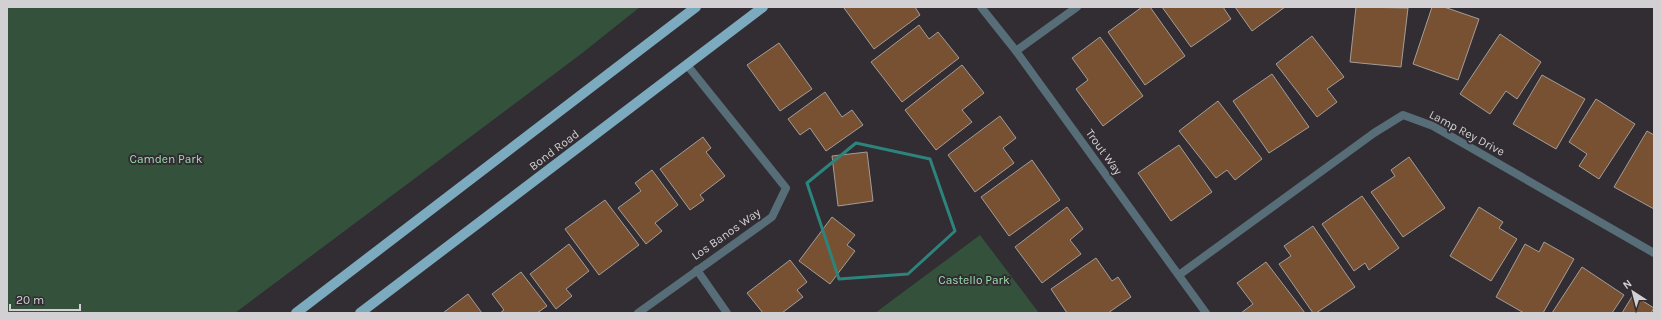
<svg xmlns="http://www.w3.org/2000/svg" width="1661" height="320" viewBox="0 0 1661 320" font-family="Karla,sans-serif">
<style>
.green{fill:#33513b}
.building{fill:#785133;stroke:#a39d99}
.lines{fill:none;stroke-linecap:round;stroke-linejoin:round}
.minor{stroke:#576d77;stroke-width:8}
.primary{stroke:#7caabf;stroke-width:10}
.marked{fill:none;stroke:#2c847d;stroke-width:3;stroke-linejoin:round}
.labels{text-anchor:middle;stroke-width:4;stroke-linejoin:round;paint-order:stroke}
.street-label{font-size:12px;fill:#d3d0d3;stroke:#312d32}
.park-label{font-size:12px;fill:#9bdfac;stroke:#312d32}
</style>
<rect width="100%" height="100%" fill="#312d32"/>
<g class="green">
<polygon points="7,7 640,7 581,54 235,313 7,313"/>
<polygon points="980,235 1039,313 875,313"/>
</g>
<g class="building">
<polygon points="846,7 915,7 920,15 874,49 844,8"/>
<polygon points="1142,7 1150,7 1185,56 1145,85 1108,32"/>
<polygon points="1162,7 1223,7 1231,19 1191,47"/>
<polygon points="1235,7 1285,7 1252,31"/>
<polygon points="1356,7 1408,8 1401,67 1350,62"/>
<polygon points="1432,7 1444,7 1479,19 1458,80 1413,64"/>
<polygon points="919,25 929,39 938,32 959,58 902,102 871,62"/>
<polygon points="1500,34 1541,62 1517,99 1506,91 1490,114 1460,94"/>
<polygon points="1312,36 1344,77 1327,89 1337,102 1317,117 1276,64"/>
<polygon points="1100,37 1143,96 1103,126 1076,89 1088,80 1072,58"/>
<polygon points="779,43 812,89 780,111 747,65"/>
<polygon points="962,65 984,93 962,110 972,122 936,150 905,110"/>
<polygon points="1272,74 1309,127 1269,153 1233,101"/>
<polygon points="1542,75 1585,99 1556,149 1513,124"/>
<polygon points="825,92 842,117 852,110 863,125 826,151 810,128 800,135 788,119"/>
<polygon points="1596,99 1635,124 1599,179 1579,166 1587,154 1569,142"/>
<polygon points="1218,101 1262,159 1235,180 1227,170 1216,178 1179,131"/>
<polygon points="1000,116 1016,138 1003,148 1014,163 975,192 948,155"/>
<polygon points="1647,131 1654,135 1654,209 1614,187"/>
<polygon points="703,137 711,148 706,152 725,176 700,195 704,200 690,210 660,169"/>
<polygon points="1179,145 1212,192 1171,221 1138,173"/>
<polygon points="867,152 873,201 838,206 832,156"/>
<polygon points="1409,157 1445,208 1403,237 1371,192 1395,176 1391,170"/>
<polygon points="1032,160 1060,200 1009,236 981,197"/>
<polygon points="652,170 678,205 655,223 662,231 646,244 618,208 641,191 635,183"/>
<polygon points="1362,196 1399,248 1369,270 1365,263 1354,271 1322,224"/>
<polygon points="605,200 639,245 599,275 565,229"/>
<polygon points="1067,207 1083,229 1070,240 1081,254 1042,283 1015,247"/>
<polygon points="1479,207 1503,222 1499,228 1517,239 1491,281 1450,256"/>
<polygon points="832,217 855,235 847,245 855,251 830,284 799,261"/>
<polygon points="1313,226 1355,287 1316,313 1313,313 1279,264 1291,256 1284,246"/>
<polygon points="1544,242 1574,259 1543,313 1524,313 1496,297 1525,244 1539,252"/>
<polygon points="569,244 589,271 566,289 572,296 556,309 530,274"/>
<polygon points="1096,258 1112,281 1118,277 1131,297 1108,313 1067,313 1051,289"/>
<polygon points="790,260 807,282 797,290 803,297 782,313 763,313 747,293"/>
<polygon points="1266,262 1305,313 1241,313 1253,304 1237,283"/>
<polygon points="1582,267 1624,295 1612,313 1552,313"/>
<polygon points="521,272 547,306 537,313 500,313 504,310 492,294"/>
<polygon points="468,294 482,313 443,313"/>
<polygon points="1633,295 1654,308 1651,313 1622,313"/>
</g>
<g class="lines">
<g class="minor">
<polyline points="981,7 1016,51 1206,313"/>
<polyline points="1016,51 1077,7"/>
<polyline points="697,270 727,313"/>
<polyline points="1179,275 1374,133 1403,115 1433,126 1654,253"/>
<polyline points="638,313 772,217 786,188 687,65"/>
</g>
<g class="primary">
<polyline points="296,313 696,7"/>
<polyline points="360,313 763,7"/>
</g>
</g>
<path class="marked" d="M856,143L930,159L955,231L908,274L839,279L807,183Z"/>
<g class="labels">
<g class="street-label">
<text transform="translate(1467 133) rotate(28)" y="4">Lamp Rey Drive</text>
<text transform="translate(554 150) rotate(-37)" y="4">Bond Road</text>
<text transform="translate(1104 152) rotate(54)" y="4">Trout Way</text>
<text transform="translate(726 234) rotate(-35)" y="4">Los Banos Way</text>
</g>
<g class="park-label">
<text x="166" y="163">Camden Park</text>
<text x="974" y="284">Castello Park</text>
</g>
</g>
<rect width="1661" height="320" fill="none" stroke="#d3d0d3" stroke-width="16"/>
<g transform="translate(1633 292) rotate(324)" stroke="#312d32" stroke-width="3" paint-order="stroke">
<path d="M0-3L7 15L0 10L-7 15Z" fill="#d3d0d3"/>
<text y="-6" font-size="11" font-weight="bold" text-anchor="middle" fill="#d3d0d3">N</text>
</g>
<path d="M10 304v6h70v-6" fill="none" stroke="#d3d0d3" stroke-width="2"/>
<text x="16" y="304" font-size="12" fill="#d3d0d3" stroke="#312d32" stroke-width="3" paint-order="stroke">20 m</text>
</svg>
